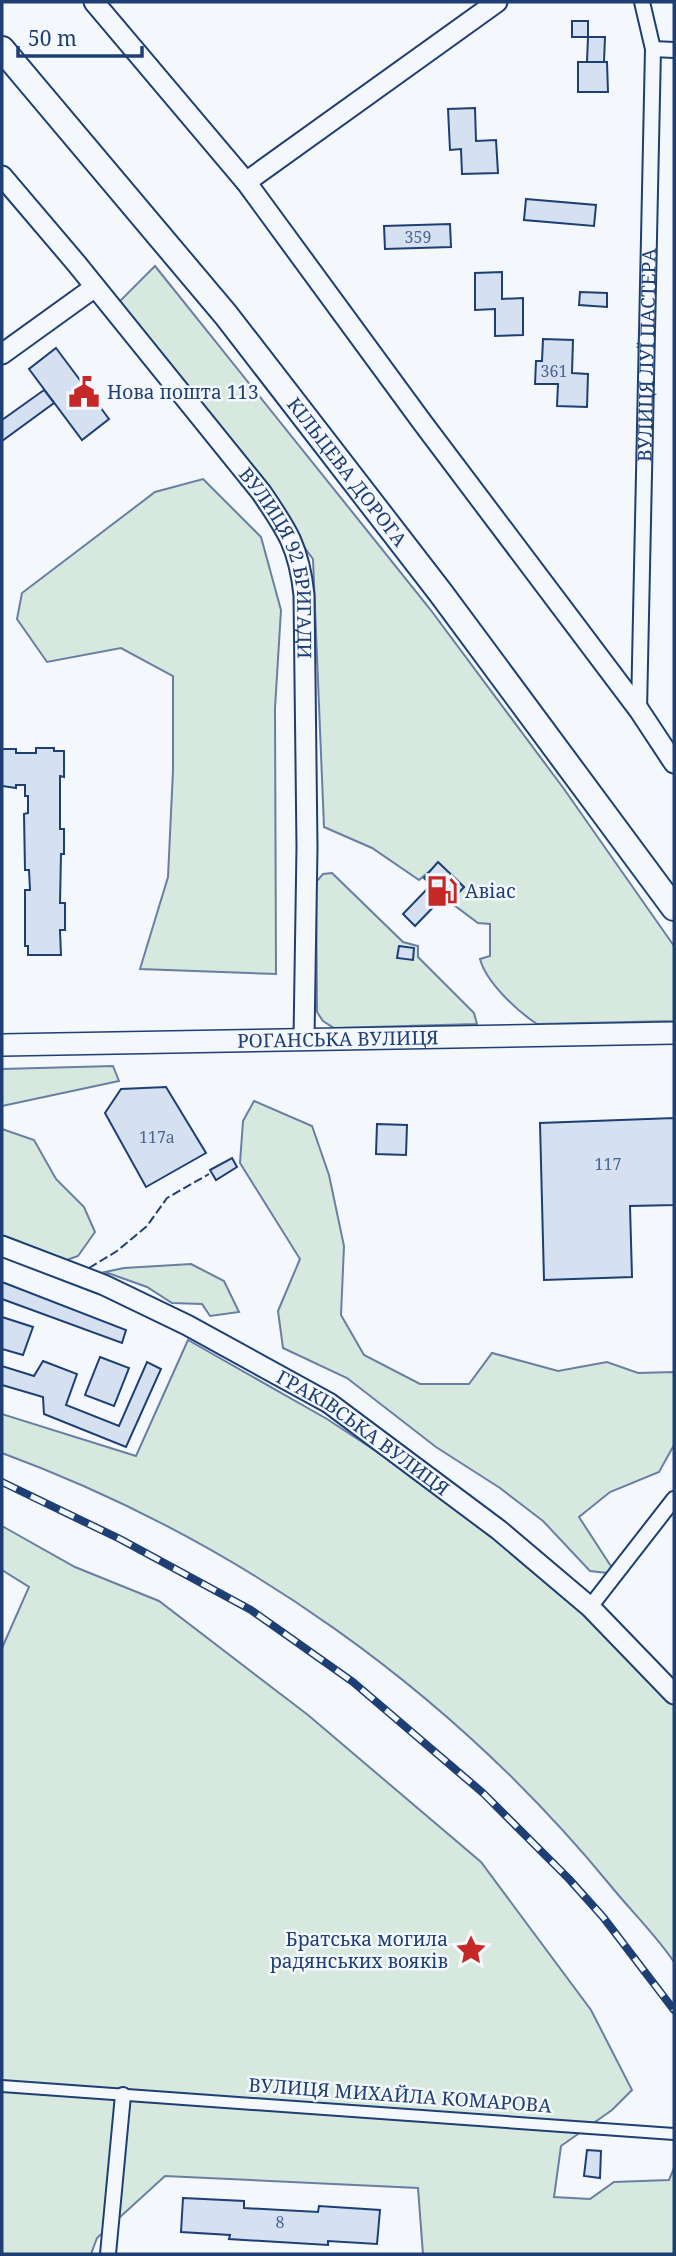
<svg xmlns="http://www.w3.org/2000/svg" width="676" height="2256" viewBox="0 0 676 2256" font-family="'Noto Serif',serif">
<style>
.green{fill:#d7e8df;stroke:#687fa3;stroke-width:2}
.building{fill:#d5e0f0;stroke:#1d3f73;stroke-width:2}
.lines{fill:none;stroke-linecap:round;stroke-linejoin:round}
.pedestrian-casing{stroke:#1d3f73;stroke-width:14}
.minor-casing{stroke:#1d3f73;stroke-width:18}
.tertiary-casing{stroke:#1d3f73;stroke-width:23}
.secondary-casing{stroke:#1d3f73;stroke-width:24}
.trunk-casing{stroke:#1d3f73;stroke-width:28}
.pedestrian{stroke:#f4f7fb;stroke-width:10}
.minor{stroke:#f4f7fb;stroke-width:14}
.tertiary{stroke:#f4f7fb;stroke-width:19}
.secondary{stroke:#f4f7fb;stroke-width:21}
.trunk{stroke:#f4f7fb;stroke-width:24}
.rail-casing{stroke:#1d3f73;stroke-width:8}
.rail{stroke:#f4f7fb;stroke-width:5;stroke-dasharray:16;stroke-linecap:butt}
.fence{stroke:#1d3f73;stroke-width:2;stroke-dasharray:9 3.5;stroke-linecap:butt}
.labels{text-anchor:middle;stroke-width:5;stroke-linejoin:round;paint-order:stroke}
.number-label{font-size:16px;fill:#4b6792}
.street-label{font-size:19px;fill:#1d3f73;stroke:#f4f7fb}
.poi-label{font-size:19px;fill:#1d3f73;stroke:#f4f7fb;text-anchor:start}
</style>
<rect width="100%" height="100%" fill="#f4f7fb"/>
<g class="green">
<path d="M155,266L430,609L564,789L674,946V1021L537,1024C517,1011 486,982 480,959L490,956V924L478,923L450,902L464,887L439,863L419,880L372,848L324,827L313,559L120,301Z"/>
<polygon points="203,479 261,537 281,610 275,708 276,974 140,969 168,877 173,770 173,676 121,648 47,662 17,619 22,593 155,492"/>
<polygon points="332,873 403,942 418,946 418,957 474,1013 477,1024 334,1028 323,1021 317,1012 316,882 323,874"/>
<polygon points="113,1066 119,1081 2,1106 2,1069"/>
<polygon points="254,1101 312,1126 329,1175 344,1246 341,1315 364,1355 420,1384 469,1384 492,1353 558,1371 607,1362 638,1373 674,1372 674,1445 659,1472 610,1492 579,1517 616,1574 590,1571 543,1521 500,1488 436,1447 347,1378 283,1348 278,1311 300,1259 240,1163 243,1121"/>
<polygon points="2,1129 34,1140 56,1179 84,1207 95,1232 78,1256 67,1260 2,1236"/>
<polygon points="191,1264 224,1281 239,1312 210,1316 202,1304 172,1303 147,1287 105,1272 124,1268"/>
<path d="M188,1340L327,1419L417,1478L516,1553L602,1627L674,1702V1962C656,1935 631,1911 610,1885C451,1691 238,1540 2,1453V1414L136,1456Z"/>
<polygon points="2,1526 75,1567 159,1601 308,1715 481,1862 591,2010 632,2090 612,2110 561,2146 554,2197 590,2199 614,2182 669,2180 674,2168 674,2254 423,2254 418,2188 165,2176 97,2238 91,2254 2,2254 2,1648 29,1587 2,1570"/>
</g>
<g class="building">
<rect x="572" y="21" width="16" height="16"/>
<polygon points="588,37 605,37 604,62 587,62"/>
<polygon points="578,62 607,62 608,92 578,92"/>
<polygon points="475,108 476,141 496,140 498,173 462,174 461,149 450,150 448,109"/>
<polygon points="526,199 596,205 594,226 524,220"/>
<polygon points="450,224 451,247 385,249 384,226"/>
<polygon points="502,272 502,299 523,298 523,335 495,336 495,309 475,310 475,273"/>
<polygon points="580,292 607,293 607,307 579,305"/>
<polygon points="543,339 573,340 572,373 588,374 587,407 557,406 558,384 535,384 536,361 542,361"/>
<polygon points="56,348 109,419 82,440 29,369"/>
<polygon points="44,390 54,403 2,441 2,420"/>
<polygon points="36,748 54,748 54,751 64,751 64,777 60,776 60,829 64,829 64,854 61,854 60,903 65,903 65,930 60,930 61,955 28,955 28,946 25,946 25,890 30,890 29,870 25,870 24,814 28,813 28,796 25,796 25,785 16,785 16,788 2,786 2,749 16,749 16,753 36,753"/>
<polygon points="438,862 464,887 450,902 444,896 415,926 403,914 431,885 424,878"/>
<polygon points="399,946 414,948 413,960 397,958"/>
<polygon points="166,1087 206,1153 146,1187 105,1113 121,1089"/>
<polygon points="674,1118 674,1205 630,1206 632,1277 544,1280 540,1123"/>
<polygon points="377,1124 407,1125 406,1155 376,1154"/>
<polygon points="232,1158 237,1167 216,1180 210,1170"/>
<polygon points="2,1282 126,1330 122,1343 2,1299"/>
<polygon points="2,1317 33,1327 23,1355 2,1349"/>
<polygon points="100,1357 129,1368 114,1406 85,1395"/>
<polygon points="43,1361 77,1374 66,1405 119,1426 147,1362 161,1369 126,1447 44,1414 43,1397 2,1385 2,1366 34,1376"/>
<polygon points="587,2150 601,2151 600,2178 584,2176"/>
<polygon points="183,2198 244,2201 244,2208 318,2212 319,2206 380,2210 377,2244 328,2241 328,2245 229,2239 230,2235 181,2232"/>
</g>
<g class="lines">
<defs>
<polyline id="pedestrian" points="2,2086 674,2134"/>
<g id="minor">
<polyline points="653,49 674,50"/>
<path id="s1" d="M639,710L653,49L642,2"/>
<polyline points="590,1607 674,1499"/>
<polyline points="108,2254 123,2095"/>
</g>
<g id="tertiary">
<polyline points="94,2 246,182 422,422 639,710 674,763"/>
<path id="s2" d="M2,176L76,263L261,492C287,530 299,547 304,595L307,847L304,1039"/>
<polyline points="246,182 497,2"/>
<polyline points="2,354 95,287"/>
<path id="s3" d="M2,1246L104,1285L187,1325L329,1403L499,1530L590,1607L674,1694"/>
</g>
<g id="secondary">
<path id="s4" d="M2,1045L674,1033"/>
</g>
<g id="trunk">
<path id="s5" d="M2,49L226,315L440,592L674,908"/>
</g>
</defs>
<use href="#pedestrian" class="pedestrian-casing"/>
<use href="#minor" class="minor-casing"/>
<use href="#tertiary" class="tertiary-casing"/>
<use href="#secondary" class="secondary-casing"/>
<use href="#trunk" class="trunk-casing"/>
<use href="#pedestrian" class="pedestrian"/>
<use href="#minor" class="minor"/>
<use href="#tertiary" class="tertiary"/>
<use href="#secondary" class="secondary"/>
<use href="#trunk" class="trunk"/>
<defs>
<polyline id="rail" points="2,1482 120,1539 251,1610 353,1682 483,1793 569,1879 603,1917 674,2010"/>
</defs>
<use href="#rail" class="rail-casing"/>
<use href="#rail" class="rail"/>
<polyline class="fence" points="89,1268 117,1251 147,1226 167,1198 209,1174"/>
</g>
<defs>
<symbol id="civic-bare" viewBox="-9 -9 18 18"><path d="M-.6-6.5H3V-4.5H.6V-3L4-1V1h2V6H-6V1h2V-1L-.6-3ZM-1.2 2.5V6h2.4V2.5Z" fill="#c62828" stroke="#f4f7fb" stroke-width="2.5" paint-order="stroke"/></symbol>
<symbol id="fuel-bare" viewBox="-9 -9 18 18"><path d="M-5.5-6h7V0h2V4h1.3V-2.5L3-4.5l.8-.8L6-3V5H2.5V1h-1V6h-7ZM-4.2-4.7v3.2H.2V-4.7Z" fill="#c62828" stroke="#f4f7fb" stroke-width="2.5" paint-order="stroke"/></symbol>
<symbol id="sight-bare" viewBox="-9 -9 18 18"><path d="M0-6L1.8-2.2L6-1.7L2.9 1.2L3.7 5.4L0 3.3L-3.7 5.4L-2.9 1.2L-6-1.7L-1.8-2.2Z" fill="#c62828" stroke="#f4f7fb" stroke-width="2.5" paint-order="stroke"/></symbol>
</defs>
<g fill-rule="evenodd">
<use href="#civic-bare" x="62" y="370" width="44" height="44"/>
<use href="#fuel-bare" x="420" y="869" width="44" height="44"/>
<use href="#sight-bare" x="449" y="1928" width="44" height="44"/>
</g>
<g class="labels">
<g class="number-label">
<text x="418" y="243">359</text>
<text x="554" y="377">361</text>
<text x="157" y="1143">117а</text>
<text x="608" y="1170">117</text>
<text x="280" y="2228">8</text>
</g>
<g class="street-label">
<text dy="7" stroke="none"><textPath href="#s1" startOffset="355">ВУЛИЦЯ ЛУЇ ПАСТЕРА</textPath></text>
<text dy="7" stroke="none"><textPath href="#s5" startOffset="546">КІЛЬЦЕВА ДОРОГА</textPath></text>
<text dy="7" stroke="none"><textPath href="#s2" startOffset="483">ВУЛИЦЯ 92 БРИГАДИ</textPath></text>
<text dy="7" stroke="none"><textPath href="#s4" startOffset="336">РОГАНСЬКА ВУЛИЦЯ</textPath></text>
<text dy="7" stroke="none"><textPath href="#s3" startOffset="408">ГРАКІВСЬКА ВУЛИЦЯ</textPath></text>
<text transform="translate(400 2095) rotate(4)" y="7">ВУЛИЦЯ МИХАЙЛА КОМАРОВА</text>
</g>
<g class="poi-label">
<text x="107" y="399">Нова пошта 113</text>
<text x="465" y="898">Авіас</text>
<text x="448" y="1946" text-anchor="end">Братська могила<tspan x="448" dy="22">радянських вояків</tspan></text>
</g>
</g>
<rect width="676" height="2256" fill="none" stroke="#1d3f73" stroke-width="7"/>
<path d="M18 46v10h124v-10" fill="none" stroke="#1d3f73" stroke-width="3.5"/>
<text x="28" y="46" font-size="21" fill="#1d3f73" stroke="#f4f7fb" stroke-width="5" paint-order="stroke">50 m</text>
</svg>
